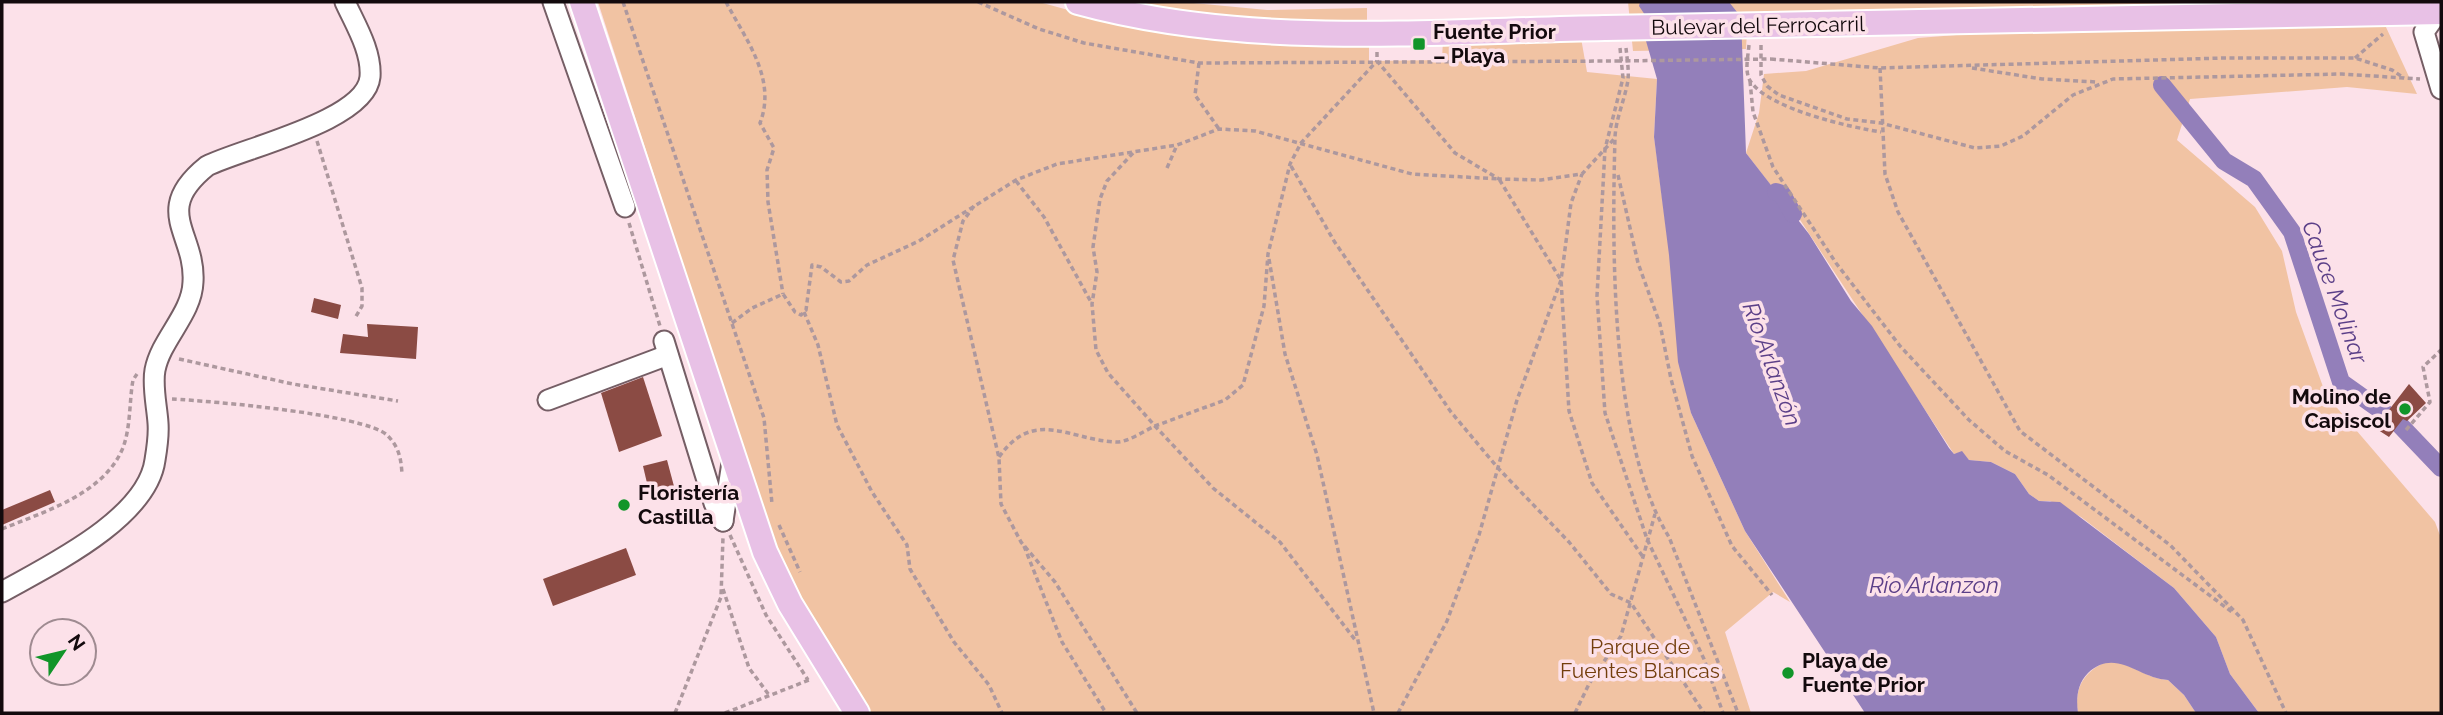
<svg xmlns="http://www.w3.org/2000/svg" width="2443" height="715" viewBox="0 0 2443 715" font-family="Raleway,sans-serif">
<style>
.green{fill:#f1c3a3}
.water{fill:#937fba}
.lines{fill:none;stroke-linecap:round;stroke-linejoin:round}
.canal{stroke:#937fba;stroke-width:18}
.building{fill:#8b4b44}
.minor-casing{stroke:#755e65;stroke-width:23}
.major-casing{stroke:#fff;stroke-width:28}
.path{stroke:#ad989e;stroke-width:3.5;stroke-dasharray:5 3.5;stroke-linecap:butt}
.minor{stroke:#fff;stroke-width:19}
.major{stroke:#e8c1e6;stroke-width:24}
.major-bridge-casing{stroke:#fff;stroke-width:28;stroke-linecap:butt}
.path-bridge{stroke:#ad989e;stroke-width:3.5;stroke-dasharray:5 3.5;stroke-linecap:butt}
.major-bridge{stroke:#e8c1e6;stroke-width:24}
.poi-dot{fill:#119529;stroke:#fce1e9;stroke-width:2.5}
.labels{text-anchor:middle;stroke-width:7;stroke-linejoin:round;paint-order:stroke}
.street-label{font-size:21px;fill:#130a0d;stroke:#fce1e9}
.poi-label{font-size:21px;font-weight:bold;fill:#130a0d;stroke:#fce1e9;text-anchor:start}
.park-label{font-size:21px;fill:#733e0c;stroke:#fce1e9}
.water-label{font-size:23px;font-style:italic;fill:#5b3f88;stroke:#fce1e9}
</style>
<rect width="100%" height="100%" fill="#fce1e9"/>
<g class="green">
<polygon points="598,2 1039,2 1112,22 1369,42 1369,61 1442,60 1443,39 1581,38 1587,72 1657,79 1654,137 1691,413 1745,531 1790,602 1773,592 1725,632 1751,713 868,713 809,620 765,518"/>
<path d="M1121,2H1183L1267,10L1367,8V20C1284,23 1203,16 1121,2Z"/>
<polygon points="1628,2 2372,2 1748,14 1746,49 1633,51"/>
<polygon points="2385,25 2417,94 2347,87 2190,99 2177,140 2255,207 2282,251 2296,312 2326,395 2435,522 2441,538 2441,713 2259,713 2230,674 2216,637 2174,588 2081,517 2050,501 2039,501 2029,494 2015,474 1991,462 1969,460 1962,452 1954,454 1783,194 1776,192 1746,153 1759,113 1764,74 1806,71 1918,38 1995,32"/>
<path d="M2106,662C2129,660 2145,679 2168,680L2184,695L2196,713H2078C2074,689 2083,672 2106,662Z"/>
</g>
<path class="water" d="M1640,2H1729L1741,17L1746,153L1809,234L1851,301L1872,326L1949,448L1954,454L1962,451L1969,460L1991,462L2015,474L2029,494L2039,501L2060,502L2174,588L2216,637L2230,674L2259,713H2196L2184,695L2168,680C2139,679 2116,647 2088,673C2077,684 2076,699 2078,713H1865L1745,531L1691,413L1678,362L1669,255L1654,137L1657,79L1646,41L1647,18L1639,6Z"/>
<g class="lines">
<g class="canal">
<polyline points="2162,85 2224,161 2254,179 2292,232 2341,382 2386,414"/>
<polyline points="1776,192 1782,194 1793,214"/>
<polyline points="2399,424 2441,468"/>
</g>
</g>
<g class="building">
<polygon points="314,298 341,305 338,319 311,312"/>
<polygon points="367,324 418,327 416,359 340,353 343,334 368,337"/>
<polygon points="643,377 662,436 619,452 601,393"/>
<polygon points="2409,384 2426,403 2407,421 2403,419 2389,437 2375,428"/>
<polygon points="667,460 675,490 650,496 643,466"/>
<polygon points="50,490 55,502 2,525 2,510"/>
<polygon points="626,548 636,575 553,606 543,579"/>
</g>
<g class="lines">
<defs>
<g id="minor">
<polyline points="553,2 625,207"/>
<polyline points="2438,12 2424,32 2441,89"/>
<polyline points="664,341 714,503 723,521"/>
<polyline points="548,400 668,355"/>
<polyline points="723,521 733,456"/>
<path d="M2,592C48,566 147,519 155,460C157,448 159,435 158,423C157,407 152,386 155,370C161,339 192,314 193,282C196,233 151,211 207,166C243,148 366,121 370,77C372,51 355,24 345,2"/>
</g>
<g id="major">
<polyline points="582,2 765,552 790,604 857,713"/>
<path d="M1078,2C1249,49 1430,31 1605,28"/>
<polyline points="1767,25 2441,12"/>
</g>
</defs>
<use href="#minor" class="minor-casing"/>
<use href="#major" class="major-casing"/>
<g class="path">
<polyline points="623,2 764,418 772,504"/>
<path d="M726,2C746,40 777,79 760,123L774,148L767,170L768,202L783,294"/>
<polyline points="978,2 1039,29 1084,43 1199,63 1617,61"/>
<path d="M1749,45C1748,57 1744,73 1751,82C1770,109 1849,127 1881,132"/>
<polyline points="1761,45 1761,75 1767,86 1779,95 1847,119 1881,123 1975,148 2001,146 2023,136 2073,95 2113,79 2342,74 2420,79"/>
<polyline points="1620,48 1623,78 1605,149 1597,296 1605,413 1647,539 1704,659 1723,713"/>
<path d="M1626,48C1627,58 1629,70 1628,80C1625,99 1616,118 1615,137C1612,248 1610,442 1669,537L1738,713"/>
<polyline points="1377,52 1377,61 1455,153 1499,179 1541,180 1582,174 1615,138"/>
<polyline points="2355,58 2383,34"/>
<polyline points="1771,59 1880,68 2225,58 2355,58 2392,70 2404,78"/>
<polyline points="1199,63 1195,95 1219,129"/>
<polyline points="1880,68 1885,174 1898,212 2020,431 2170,545 2243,620 2286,713"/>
<polyline points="1972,68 2042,79 2097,82"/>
<polyline points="1750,81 1753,112 1773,167 1836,263 1900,346 1969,420 2005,451 2048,475 2232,612"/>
<polyline points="317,141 362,288 362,306 355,318"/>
<polyline points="1133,153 1107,181 1100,199 1093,247 1097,272 1092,304 1096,350 1108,373 1155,426 1225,400 1243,385 1264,306 1268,254 1290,164 1301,143 1377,61"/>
<polyline points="1291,166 1334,241 1451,412 1498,468 1569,542 1611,594 1631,603 1704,713"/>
<polyline points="1167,168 1177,145"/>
<polyline points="1618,175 1638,263 1660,324 1671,379 1692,456 1732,546 1772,595"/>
<polyline points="1016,181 1044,217 1091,302"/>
<polyline points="974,206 963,221 953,260 999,458 1001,504 1021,542 1055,582 1137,713"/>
<polyline points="629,223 660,326"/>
<polyline points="1269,259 1285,354 1317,455 1374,713"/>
<polyline points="804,312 818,345 837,425 872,492 907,545 910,569 954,642 989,685 1002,713"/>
<polyline points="732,323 752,308 783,294 795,312 801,315 806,310 812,265 821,267 841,282 849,281 867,265 919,241 1016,180 1057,164 1177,145 1219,129 1255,131 1412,174 1499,179 1561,280 1569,411 1592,483 1643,557"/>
<polyline points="179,359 293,384 398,401"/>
<path d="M172,399C210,401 363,414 387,435C399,447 401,458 402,474"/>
<polyline points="2406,430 2430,402 2423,367 2441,350"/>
<path d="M999,457C1034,408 1067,439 1115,442C1127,443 1144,431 1155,426L1213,488L1280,542L1356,641"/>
<polyline points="779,525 800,572"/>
<path d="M2,529C43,512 102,495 122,450C131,429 129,402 133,380L137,374"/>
<polyline points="730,535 766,615 808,680"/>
<polyline points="1024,546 1062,642 1106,713"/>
<polyline points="723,589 749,668 769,695"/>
<polyline points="675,713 721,597 723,537"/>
<polyline points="725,713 809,680"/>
<polyline points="1398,713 1447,621 1479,535 1517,400 1561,280 1571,203 1582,174"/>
<polyline points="1575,713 1589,684 1621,636 1655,514"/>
</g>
<use href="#minor" class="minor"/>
<use href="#major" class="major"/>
<defs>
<polyline id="major-bridge" points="1605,28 1767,25"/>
</defs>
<use href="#major-bridge" class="major-bridge-casing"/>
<polyline class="path-bridge" points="1617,61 1771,59"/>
<use href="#major-bridge" class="major-bridge"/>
</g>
<g class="poi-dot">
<rect x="1412" y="37" width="14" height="14" rx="3.5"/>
<circle cx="2405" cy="409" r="7"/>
<circle cx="624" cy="505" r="7"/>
<circle cx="1788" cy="673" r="7"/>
</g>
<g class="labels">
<g class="street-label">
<text transform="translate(1758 26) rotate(-1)" y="7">Bulevar del Ferrocarril</text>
</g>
<g class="poi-label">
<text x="1433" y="39">Fuente Prior<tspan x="1433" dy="24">– Playa</tspan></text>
<text x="2391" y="404" text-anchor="end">Molino de<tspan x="2391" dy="24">Capiscol</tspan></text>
<text x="638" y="500">Floristería<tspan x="638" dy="24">Castilla</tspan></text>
<text x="1802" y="668">Playa de<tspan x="1802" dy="24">Fuente Prior</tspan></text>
</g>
<g class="park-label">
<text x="1640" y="654">Parque de<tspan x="1640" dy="24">Fuentes Blancas</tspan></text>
</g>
<g class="water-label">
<text transform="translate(2335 292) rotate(70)" y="8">Cauce Molinar</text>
<text transform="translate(1772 364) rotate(70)" y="8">Río Arlanzón</text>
<text x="1934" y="593">Río Arlanzon</text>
</g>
</g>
<rect width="2443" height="715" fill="none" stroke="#130a0d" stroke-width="7"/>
<g transform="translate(63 652) rotate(55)"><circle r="33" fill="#fce1e9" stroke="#9f8b91" stroke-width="2"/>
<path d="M0-5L12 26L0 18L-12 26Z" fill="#119529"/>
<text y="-10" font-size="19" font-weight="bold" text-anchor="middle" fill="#130a0d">N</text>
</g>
</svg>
